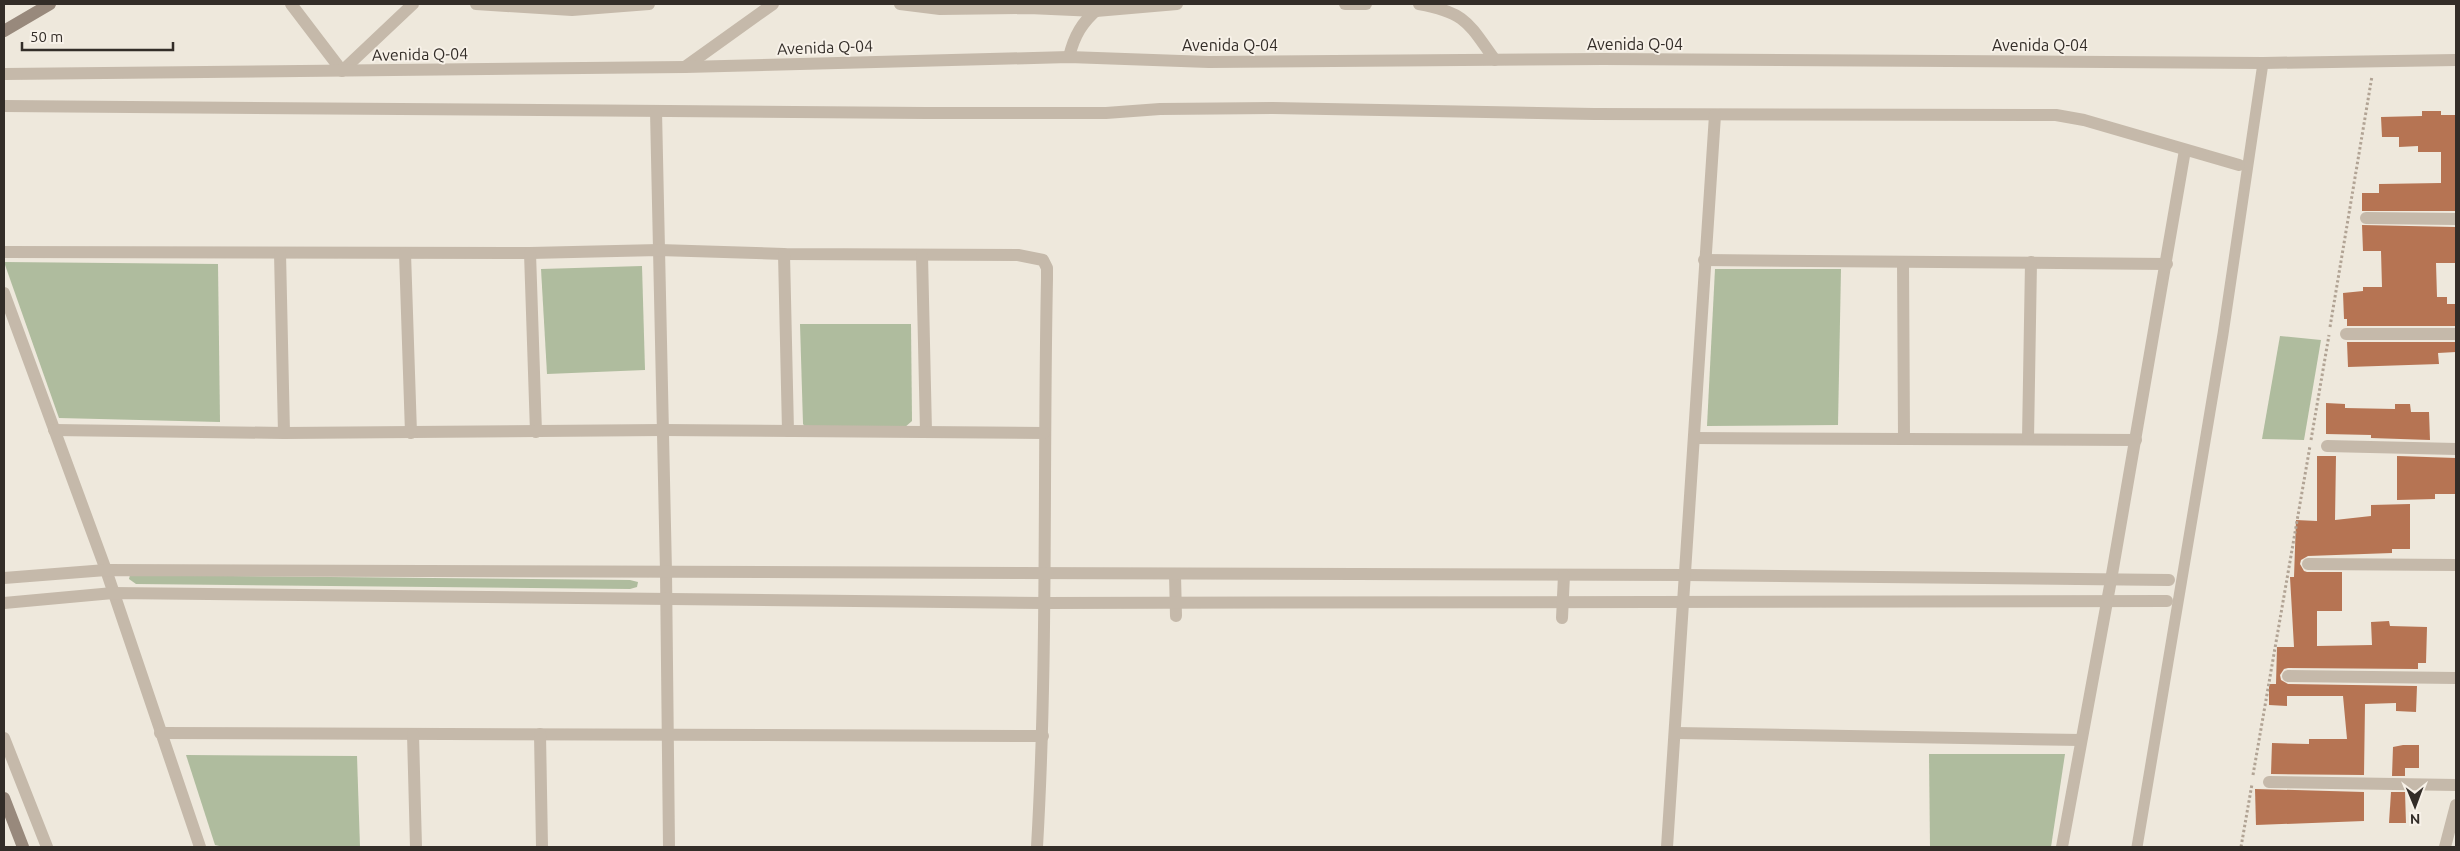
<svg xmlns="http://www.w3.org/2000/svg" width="2460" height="851" viewBox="0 0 2460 851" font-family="Ubuntu,sans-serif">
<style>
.green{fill:#afbc9e}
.building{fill:#b67453}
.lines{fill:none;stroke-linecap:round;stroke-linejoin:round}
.path{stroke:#b1a394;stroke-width:3;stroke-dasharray:2.5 2.5;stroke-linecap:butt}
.lane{stroke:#c5b9aa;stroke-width:11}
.street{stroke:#c5b9aa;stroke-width:12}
.secondary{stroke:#98897c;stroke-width:12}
.labels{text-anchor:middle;stroke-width:4;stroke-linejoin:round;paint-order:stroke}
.street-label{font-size:16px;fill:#332d28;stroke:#f7f1e8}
</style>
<rect width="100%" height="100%" fill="#eee8dc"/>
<g class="green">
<polygon points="4,262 218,264 220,422 59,418"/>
<polygon points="642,266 645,370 547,374 541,269"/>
<polygon points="1715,269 1841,269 1838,425 1707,426"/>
<polygon points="800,324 911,324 912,421 904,428 806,428 803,424"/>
<polygon points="2280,336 2321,340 2304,440 2262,439"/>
<polygon points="130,575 630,580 638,582 637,587 630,589 136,584 129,579"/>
<polygon points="1929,754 2065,754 2051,847 1930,847"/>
<polygon points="186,755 357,756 360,847 224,847 215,845"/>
</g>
<g class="building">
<polygon points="2422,111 2441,111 2441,115 2456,115 2455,211 2362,211 2362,193 2379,193 2379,184 2441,183 2441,152 2418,152 2418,146 2399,147 2399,137 2382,137 2381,117 2422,116"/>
<polygon points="2362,225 2455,227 2456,263 2436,263 2437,297 2447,297 2447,304 2456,304 2456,326 2347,326 2347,319 2344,319 2343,293 2363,291 2363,287 2382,287 2381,251 2363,251"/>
<polygon points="2347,342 2456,342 2456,352 2438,353 2439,364 2348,367"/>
<polygon points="2326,403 2345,404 2345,408 2395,409 2395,404 2410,404 2411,412 2429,412 2430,440 2371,438 2371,435 2326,434"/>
<polygon points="2317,456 2336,456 2335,520 2371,516 2371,505 2410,504 2410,549 2392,549 2392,553 2308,556 2301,560 2300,564 2304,571 2307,572 2342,572 2342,611 2317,611 2317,646 2372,645 2371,622 2389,621 2390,626 2427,627 2426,663 2418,663 2418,669 2288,668 2284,669 2280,675 2281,680 2288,684 2417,686 2416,712 2396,711 2396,703 2365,704 2364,775 2271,774 2272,743 2309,744 2309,739 2347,739 2343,696 2287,696 2287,706 2269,705 2269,684 2276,684 2277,647 2294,647 2290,577 2294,577 2296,520 2317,521"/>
<polygon points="2397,456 2456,458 2456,494 2435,494 2435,499 2397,500"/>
<polygon points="2403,745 2419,745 2419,768 2405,768 2405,776 2392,776 2393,747"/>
<polygon points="2255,789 2364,792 2364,821 2256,825"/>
<polygon points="2391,792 2405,792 2406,823 2389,823"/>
</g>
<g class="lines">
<g class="path">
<polyline points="2330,327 2372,76"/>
<polyline points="2311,440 2329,335"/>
<polyline points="2253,775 2310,446"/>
<polyline points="2241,847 2252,784"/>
</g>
<polyline class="lane" points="2137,847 2223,334 2263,63"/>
<g class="street">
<polyline points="291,4 342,71 413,4"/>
<polyline points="476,4 572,10 649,4"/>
<polyline points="900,4 940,9 1029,8 1096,11 1177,4"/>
<polyline points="1345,4 1366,4"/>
<path d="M1419,4C1467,13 1468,23 1495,60"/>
<path d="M1069,57C1074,36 1082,22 1099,8"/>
<polyline points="685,67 773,4"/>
<polyline points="4,74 685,67 1069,57 1209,62 1603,59 2263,63 2456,60"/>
<polyline points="4,106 925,113 1106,113 1160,109 1273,108 1594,114 2056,115 2084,120 2239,165"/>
<polyline points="656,111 666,572 669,847"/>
<polyline points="2366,218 2456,219"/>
<path d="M4,252L530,253L659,250L784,254L1018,255L1043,260L1047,268V279C1043,468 1048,658 1037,847"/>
<polyline points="280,253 284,433"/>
<polyline points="405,253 411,433"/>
<polyline points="530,253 536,432"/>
<polyline points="784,254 788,431"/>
<polyline points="922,255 926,432"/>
<polyline points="1704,260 2167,264"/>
<polyline points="1903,262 1904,438"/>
<polyline points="4,293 106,570 200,847"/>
<polyline points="2346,334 2456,334"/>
<polyline points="54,430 284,433 663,430 1044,433"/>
<polyline points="1694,438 2136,440"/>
<polyline points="2028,439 2031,262"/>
<polyline points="2327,446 2456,449"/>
<polyline points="2308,564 2456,565"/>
<polyline points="1175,575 1176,616"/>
<polyline points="4,578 106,570 1686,575 2169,580"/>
<polyline points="4,603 113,593 1044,603 2167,601"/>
<polyline points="1562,618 1564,575"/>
<polyline points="2288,676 2456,678"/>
<polyline points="160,733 1043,736"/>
<polyline points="1676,733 2081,740"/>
<polyline points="413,734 416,847"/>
<polyline points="540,734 542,847"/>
<polyline points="4,738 47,847"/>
<polyline points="2269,782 2456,785"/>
<polyline points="1667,847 1715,115"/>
<polyline points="2062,847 2111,580 2185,150"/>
<polyline points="2445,847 2456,805"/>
</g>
<g class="secondary">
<polyline points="4,31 50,4"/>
<polyline points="4,798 23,847"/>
</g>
</g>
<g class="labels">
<g class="street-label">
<text x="1635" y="50">Avenida Q-04</text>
<text x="1230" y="51">Avenida Q-04</text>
<text x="2040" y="51">Avenida Q-04</text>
<text transform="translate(825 47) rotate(-2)" y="6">Avenida Q-04</text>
<text transform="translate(420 54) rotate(-1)" y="6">Avenida Q-04</text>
</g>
</g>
<rect width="2460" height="851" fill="none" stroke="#332d28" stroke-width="10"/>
<g transform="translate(2415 806) rotate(179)" stroke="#f7f1e8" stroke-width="4" paint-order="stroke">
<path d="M0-4L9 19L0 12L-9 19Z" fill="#332d28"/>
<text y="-8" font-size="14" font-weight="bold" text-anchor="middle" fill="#332d28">N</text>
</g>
<path d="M22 42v8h151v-8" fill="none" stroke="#332d28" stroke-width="2.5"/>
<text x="30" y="42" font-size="15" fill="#332d28" stroke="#f7f1e8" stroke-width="4" paint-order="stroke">50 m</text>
</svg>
